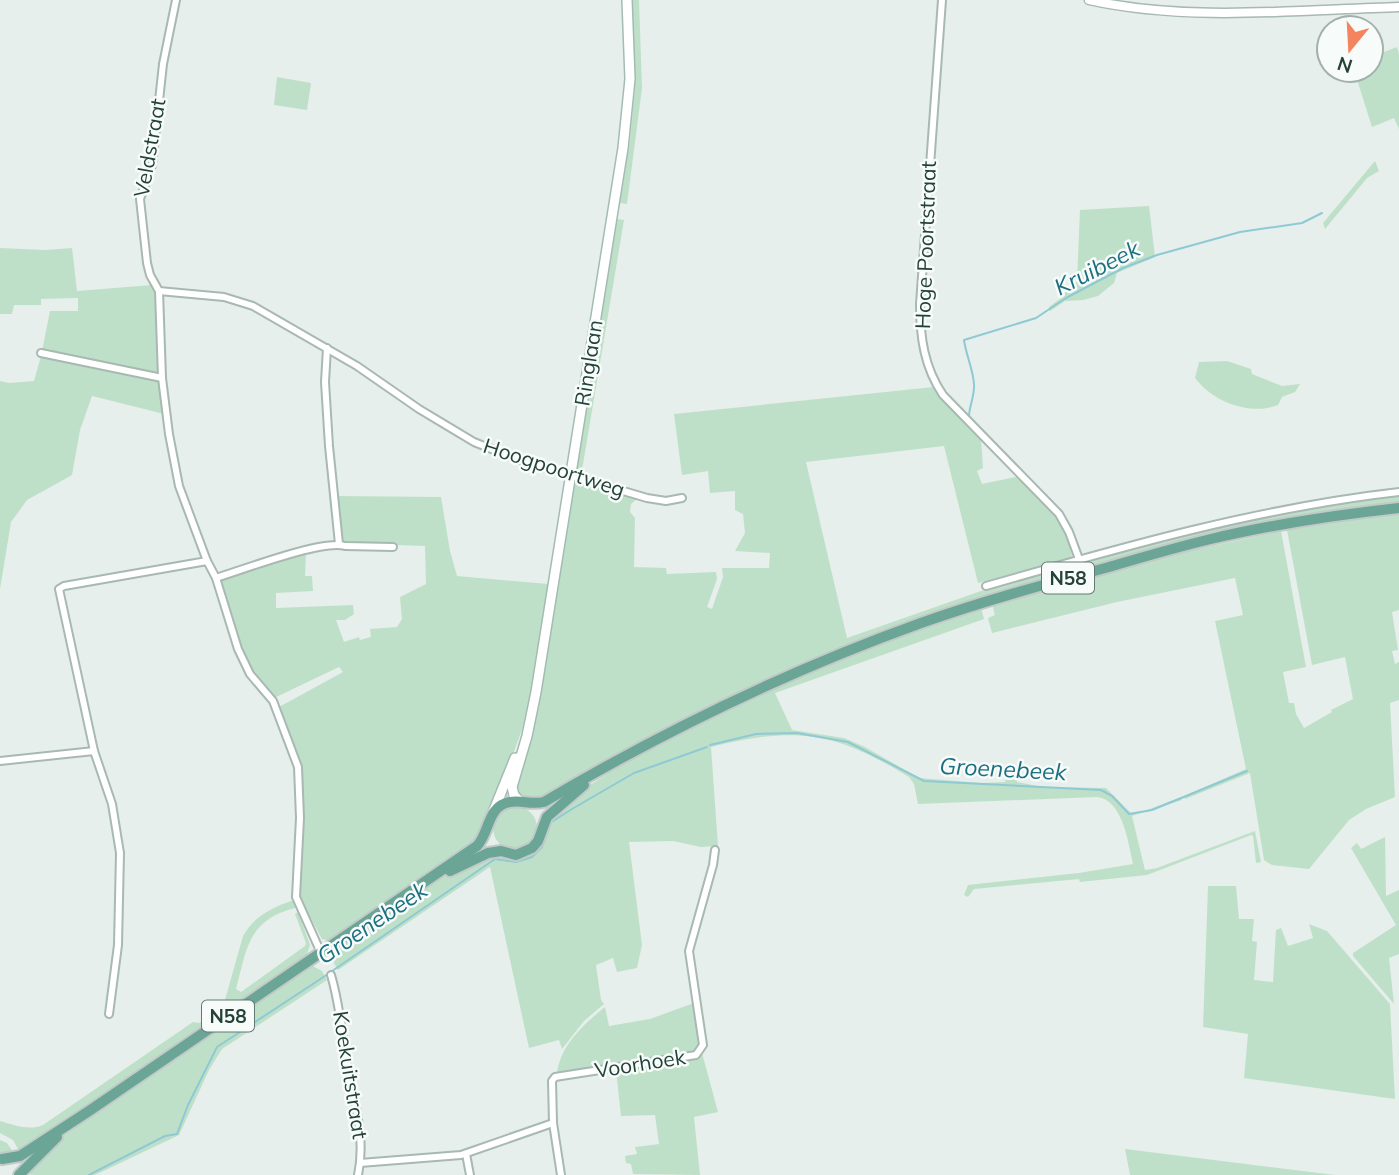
<svg xmlns="http://www.w3.org/2000/svg" width="1399" height="1175" viewBox="0 0 1399 1175" font-family="Mulish,sans-serif">
<style>
.green{fill:#bfe0c8}
.lines{fill:none;stroke-linecap:round;stroke-linejoin:round}
.stream{stroke:#8ec9d4;stroke-width:2}
.minor-casing{stroke:#a8b8b2;stroke-width:10}
.tertiary-casing{stroke:#a8b8b2;stroke-width:11}
.secondary-casing{stroke:#a4bbb3;stroke-width:12}
.primary-casing{stroke:#c2cac8;stroke-width:14}
.minor{stroke:#fff;stroke-width:6}
.tertiary{stroke:#fff;stroke-width:8}
.secondary{stroke:#fff;stroke-width:9}
.primary{stroke:#6aa596;stroke-width:10}
.labels{text-anchor:middle;stroke-width:5;stroke-linejoin:round;paint-order:stroke}
.shield{fill:#f7fbf9;stroke:#637a73;stroke-width:2}
.shield-label{font-size:19px;font-weight:bold;fill:#24423a}
.street-label{font-size:21px;fill:#24423a;stroke:#f7fbf9}
.water-label{font-size:23px;font-style:italic;fill:#1c6f80;stroke:#f7fbf9}
</style>
<rect width="100%" height="100%" fill="#e6efeb"/>
<g class="green">
<polygon points="631,0 639,0 642,88 627,204 620,203 630,140 635,88"/>
<polygon points="1397,47 1399,54 1399,129 1394,118 1372,127 1354,70 1371,70 1371,57"/>
<polygon points="277,77 311,83 307,110 274,105"/>
<polygon points="1375,161 1379,171 1367,178 1325,229 1323,223"/>
<polygon points="1149,206 1155,257 1117,273 1114,283 1098,296 1083,300 1065,301 1050,311 1049,307 1065,295 1065,292 1077,281 1080,210"/>
<polygon points="617,219 624,220 581,476 575,473"/>
<polygon points="0,248 45,250 72,248 77,291 152,285 158,306 160,371 153,374 42,351 50,311 78,311 78,298 41,299 41,305 14,305 12,314 0,314"/>
<polygon points="41,356 157,379 160,384 164,414 92,396 80,430 72,475 27,500 11,522 0,589 0,381 9,383 34,381"/>
<path d="M1227,361L1251,369L1252,374L1282,386L1300,384L1295,392L1282,397L1278,405C1250,416 1213,402 1195,378L1199,362Z"/>
<path d="M934,387L948,405L981,438L983,468L977,471L982,484L1021,476C1045,503 1069,520 1072,558L978,583L944,446L806,462L847,638L981,591L1126,548L1282,511L1399,494V503L1278,520L1160,548L1011,588L919,618L848,645L747,688L609,760L535,802L520,797L515,791L539,697L574,485L583,482L638,498L631,504L630,512L635,518L634,567L666,568L667,574L716,572L717,579L707,607L712,609L723,577L722,568H769L770,553L735,551L745,533L743,514L735,510V491L710,493L708,471L682,475L674,414Z"/>
<polygon points="336,496 441,497 450,551 457,576 548,584 530,696 523,727 495,803 477,842 330,941 322,939 299,896 303,786 294,747 279,707 343,672 339,667 274,698 252,671 240,649 220,581 306,553 305,576 312,576 313,591 276,593 276,608 353,605 354,614 345,620 336,620 344,642 359,637 360,640 371,637 370,629 397,627 402,619 400,597 426,584 425,546 340,543"/>
<polygon points="1399,513 1399,610 1392,612 1398,650 1392,651 1395,664 1399,662 1399,700 1390,703 1395,797 1366,809 1349,820 1309,869 1272,865 1264,860 1250,773 1185,799 1184,796 1246,769 1215,621 1243,615 1235,578 1117,602 992,633 988,618 995,615 992,604 1083,578 1086,588 1093,587 1090,576 1189,551 1281,531 1306,667 1283,672 1289,703 1294,703 1296,714 1304,728 1332,712 1331,710 1353,699 1345,657 1312,665 1287,530"/>
<path d="M981,608L984,619L775,693L792,730L844,738L865,747L919,778L981,783L1005,782L1008,774L1012,771L1017,778V782L1043,787L1106,788L1131,813L1142,812L1181,797L1182,800L1132,816L1145,870L1157,868L1255,831L1261,862L1256,863L1253,836L1251,835L1147,875L1080,882L1079,879L974,889L968,897L964,895L968,885L1079,873L1133,864C1128,842 1123,800 1097,797L918,804L914,784L909,777C834,731 797,726 711,747L718,846L701,847L673,841L629,842L642,945L637,968L617,972L613,958L596,965L601,1000L604,1004L584,1021L562,1049L559,1040L529,1048L490,867L338,970L332,960L334,951C379,921 438,874 487,856C501,851 516,863 528,855C541,847 540,835 547,824C554,811 586,787 599,779C717,705 849,653 981,608Z"/>
<circle cx="515" cy="828" r="22"/>
<polygon points="1385,837 1386,896 1399,890 1399,954 1389,958 1394,1004 1353,956 1353,953 1396,925 1351,848 1357,843 1361,849"/>
<polygon points="1208,886 1236,886 1239,919 1254,919 1252,941 1257,942 1254,980 1273,982 1276,930 1281,928 1288,946 1313,938 1309,924 1327,931 1390,1004 1395,1099 1244,1078 1248,1034 1203,1027"/>
<path d="M294,900L295,908C248,920 247,948 236,989L241,992L305,946L306,943L295,914L298,912L310,945L306,957L20,1151L0,1155V1140L7,1143L13,1152L18,1149L13,1140L0,1133V1121C14,1125 29,1131 43,1125L193,1022L199,1023L223,1007L243,936C254,916 273,907 294,900Z"/>
<polygon points="313,966 322,971 327,980 222,1049 209,1070 179,1135 95,1175 31,1175 29,1173 26,1175 62,1137 84,1120"/>
<path d="M694,1003L701,1043L695,1052L557,1074C560,1045 584,1024 605,1007L609,1026L650,1019Z"/>
<polygon points="702,1053 718,1112 694,1117 700,1175 633,1174 631,1164 626,1163 625,1156 637,1154 635,1147 659,1144 655,1115 621,1116 616,1070 693,1059"/>
<polygon points="1125,1149 1335,1175 1130,1175"/>
</g>
<g class="lines">
<g class="stream">
<path d="M969,417C969,406 975,396 974,384C973,369 966,355 964,340L1036,318L1066,298L1123,268L1157,255L1240,232L1302,223L1322,213"/>
<polyline points="710,745 756,734 797,733 848,742 924,781 1101,790 1112,796 1129,814 1152,810 1247,771"/>
<polyline points="89,1175 165,1136 177,1134 188,1105 217,1047 322,978 495,859 516,862 532,857 542,847 550,823 572,809 634,773 707,747"/>
</g>
<defs>
<g id="minor">
<polyline points="176,0 163,64 152,165 140,199 147,263 150,275 159,291 162,378 169,434 179,486 207,561 216,578 238,649 250,674 273,701 298,767 300,818 296,897 321,953"/>
<path d="M942,0L920,304C920,337 924,367 943,395L1059,514L1069,532L1079,559"/>
<polyline points="159,291 224,297 253,306 357,366 419,409 474,442 519,460 647,498 666,501 682,498"/>
<polyline points="327,348 325,382 329,446 339,544"/>
<polyline points="41,353 162,378"/>
<path d="M216,578C242,570 323,539 345,546L393,547"/>
<path d="M986,586C1122,547 1258,508 1399,492"/>
<polyline points="0,761 94,751"/>
<path d="M331,975C340,1005 342,1036 348,1067C354,1103 366,1138 358,1175"/>
<polyline points="109,1014 118,945 120,853 112,804 94,751 59,589 64,586 207,561"/>
<polyline points="466,1154 470,1175"/>
<polyline points="360,1163 461,1155 553,1123"/>
<polyline points="561,1175 553,1123 552,1081 555,1077 696,1055 703,1045 689,951 713,865 715,850"/>
</g>
<path id="tertiary" d="M1089,0C1188,22 1298,10 1399,7"/>
<g id="secondary">
<polyline points="520,802 514,795 512,787 527,736 536,692 623,148 630,79 627,0"/>
<polyline points="494,810 515,758"/>
</g>
<g id="primary">
<polyline points="450,871 488,853 501,851 516,855 532,848 538,841 547,817 584,785"/>
<path d="M2,1159L20,1156L89,1111L477,846C490,832 487,806 510,802C522,800 531,805 544,802C664,731 790,670 921,623C983,601 1046,584 1109,567C1143,557 1177,547 1211,539C1273,524 1336,515 1399,508"/>
<polyline points="19,1175 57,1137"/>
</g>
</defs>
<use href="#minor" class="minor-casing"/>
<use href="#tertiary" class="tertiary-casing"/>
<use href="#secondary" class="secondary-casing"/>
<use href="#primary" class="primary-casing"/>
<use href="#minor" class="minor"/>
<use href="#tertiary" class="tertiary"/>
<use href="#secondary" class="secondary"/>
<use href="#primary" class="primary"/>
</g>
<g class="labels">
<g class="shield">
<rect x="1042" y="562.5" width="52" height="31" rx="5"/>
<rect x="202" y="1000.5" width="52" height="31" rx="5"/>
</g>
<g class="shield-label">
<text x="1068" y="585">N58</text>
<text x="228" y="1023">N58</text>
</g>
<g class="street-label">
<text transform="translate(150 148) rotate(-80)" y="7">Veldstraat</text>
<text transform="translate(926 245) rotate(-88)" y="7">Hoge Poortstraat</text>
<text transform="translate(589 363) rotate(-81)" y="7">Ringlaan</text>
<text transform="translate(554 468) rotate(18)" y="7">Hoogpoortweg</text>
<text transform="translate(640 1064) rotate(-9)" y="7">Voorhoek</text>
<text transform="translate(350 1075) rotate(81)" y="7">Koekuitstraat</text>
</g>
<g class="water-label">
<text transform="translate(1097 268) rotate(-27)" y="8">Kruibeek</text>
<text transform="translate(1003 769) rotate(3)" y="8">Groenebeek</text>
<text transform="translate(372 923) rotate(-34)" y="8">Groenebeek</text>
</g>
</g>
<g transform="translate(1350 49) rotate(198)"><circle r="33" fill="#f7fbf9" stroke="#a3b1ad" stroke-width="2"/>
<path d="M0-5L12 26L0 18L-12 26Z" fill="#f4845f"/>
<text y="-10" font-size="19" font-weight="bold" text-anchor="middle" fill="#24423a">N</text>
</g>
</svg>
